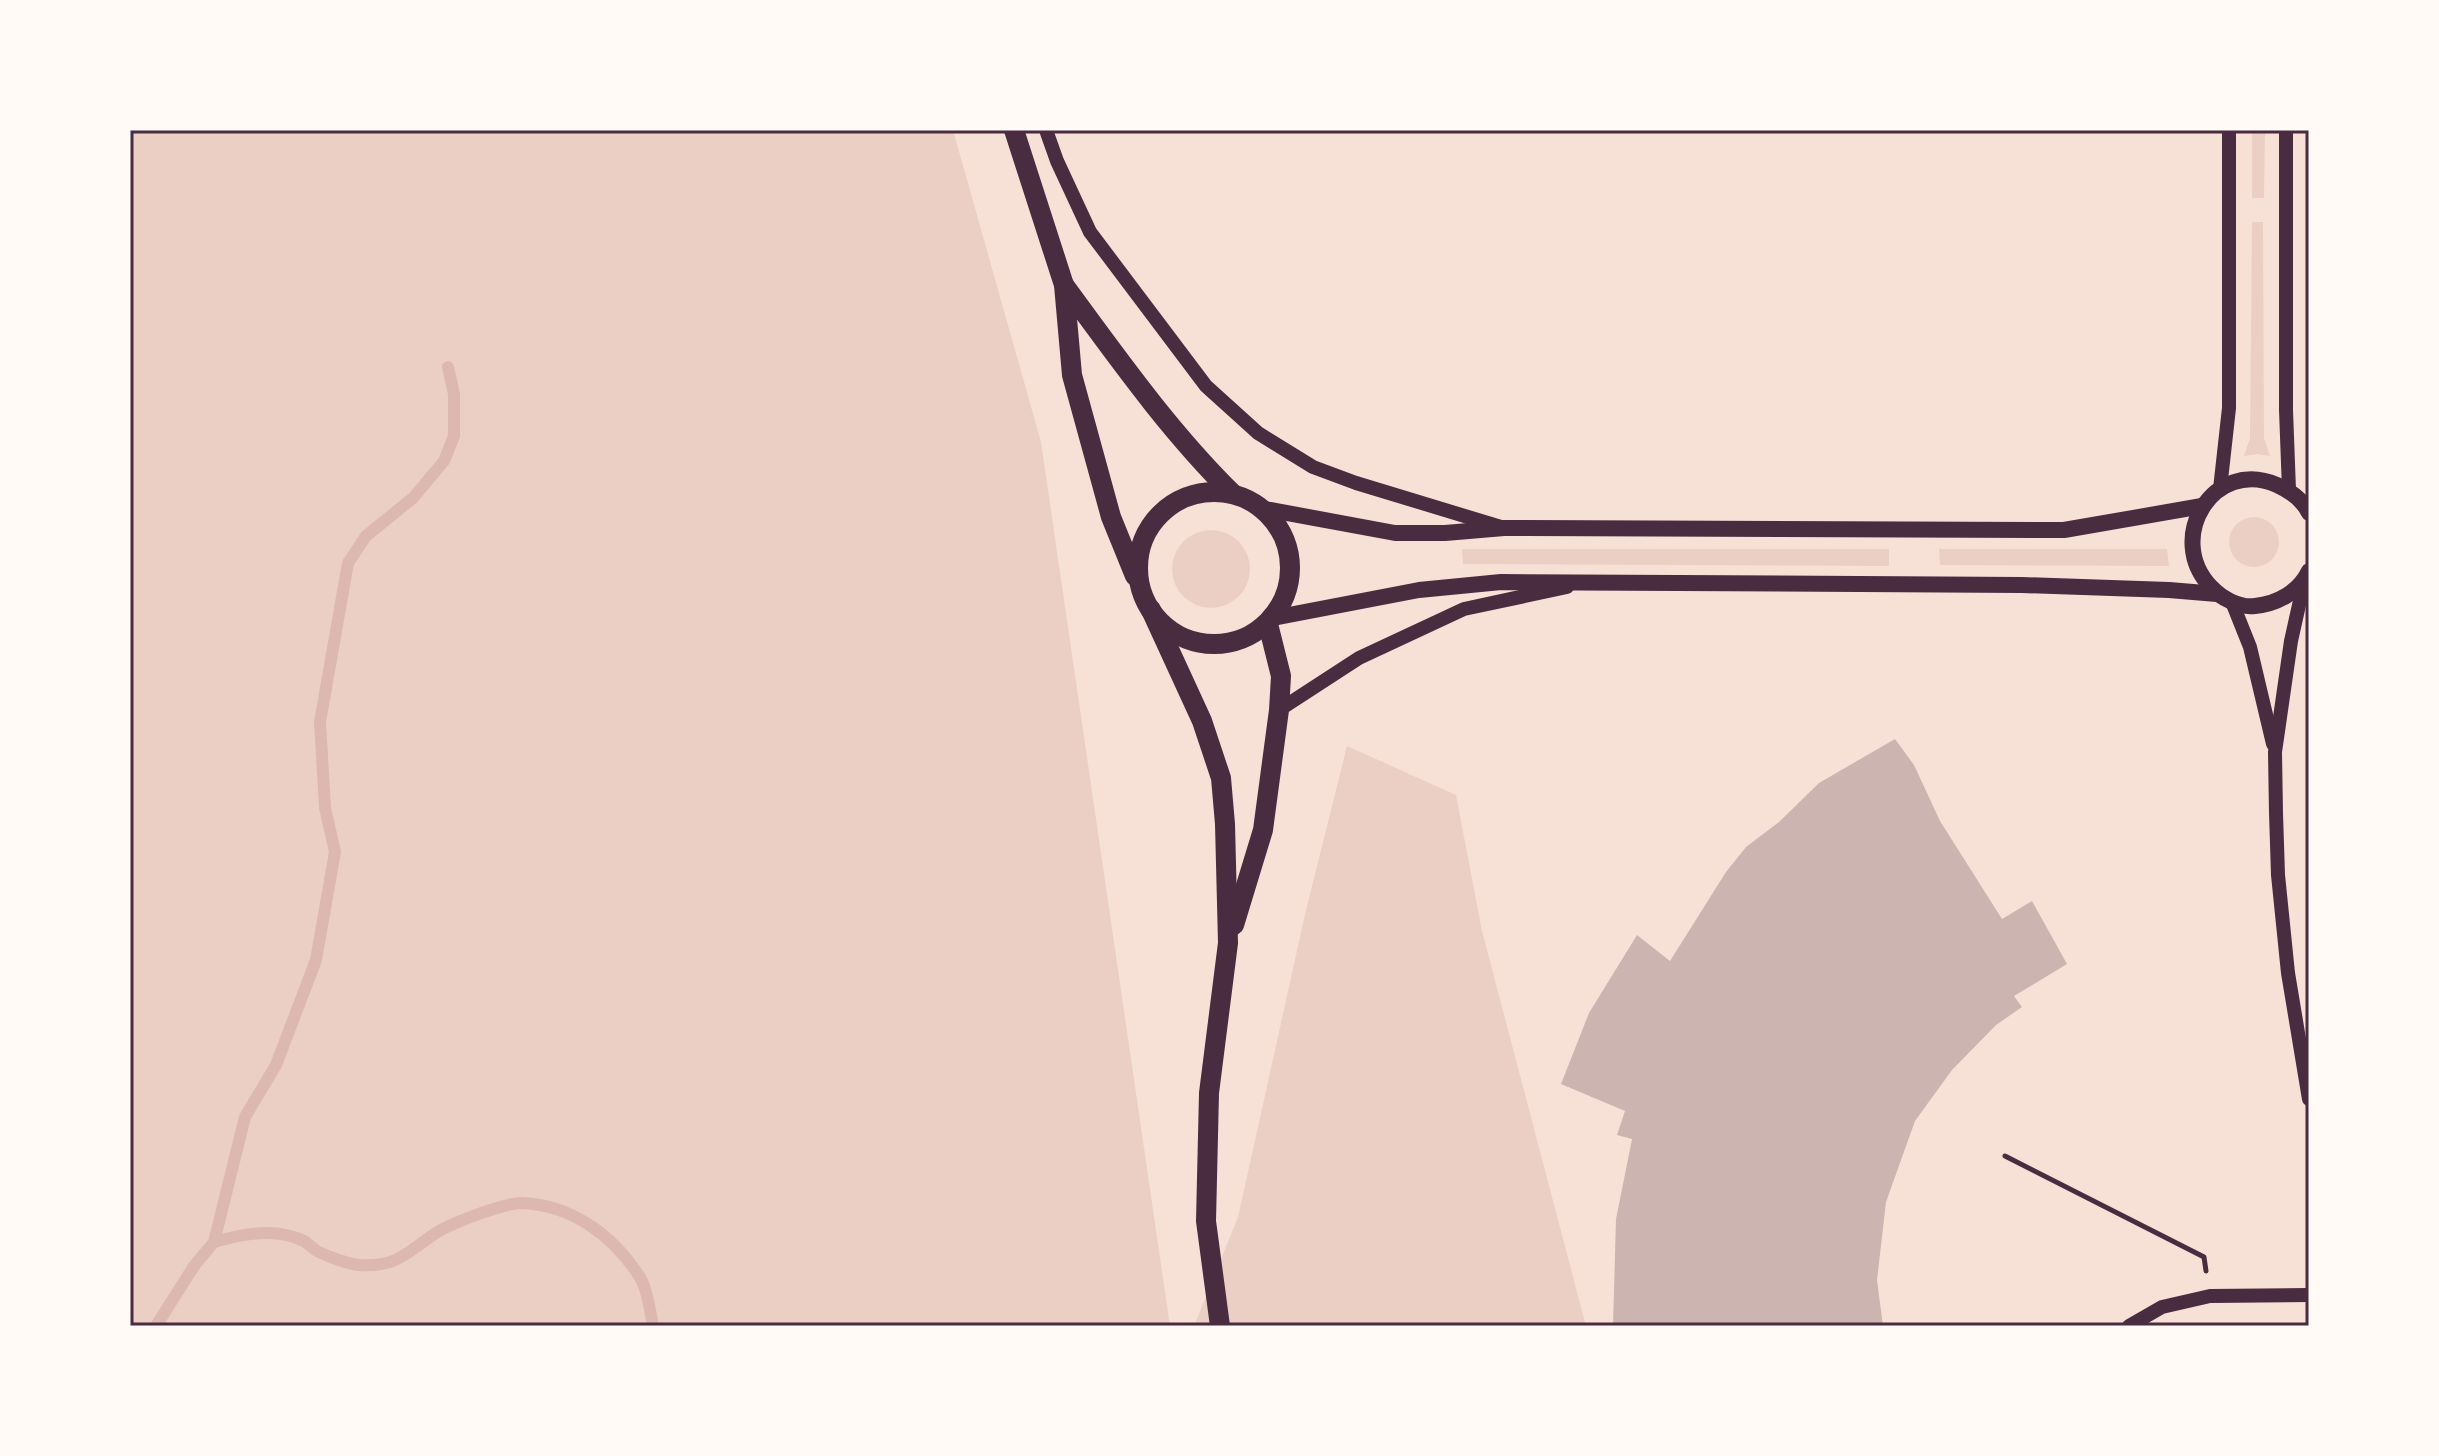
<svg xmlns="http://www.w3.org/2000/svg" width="2439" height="1456" viewBox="0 0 2439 1456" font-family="'Space Grotesk',sans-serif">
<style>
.green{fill:#ebcfc5}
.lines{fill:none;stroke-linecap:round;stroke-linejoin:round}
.stream{stroke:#dcb8b0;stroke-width:12}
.building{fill:#ccb4b1}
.path{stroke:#4a2c40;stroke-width:5}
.tertiary{stroke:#4a2c40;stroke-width:14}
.secondary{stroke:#4a2c40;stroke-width:16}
.primary{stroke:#4a2c40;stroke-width:20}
.neatline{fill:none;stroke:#4a2c40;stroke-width:3}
</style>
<rect width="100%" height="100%" fill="#f7e1d7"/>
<g class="green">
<polygon points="130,130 953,130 1041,442 1170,1326 130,1326"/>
<polygon points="2252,130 2265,130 2264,198 2252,198"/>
<polygon points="2252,222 2263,222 2264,438 2270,456 2257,454 2244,456 2250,438"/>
<circle cx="2254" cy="542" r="25"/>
<circle cx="1211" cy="569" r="39"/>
<polygon points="1462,549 1889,549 1889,566 1463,564"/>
<polygon points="1939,549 2167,549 2169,566 1940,565"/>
<polygon points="1347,746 1456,795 1482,931 1586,1326 1194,1326 1238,1217 1306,910"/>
</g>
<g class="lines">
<g class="stream">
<path d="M214,1242C243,1234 275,1227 304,1241C309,1244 313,1249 319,1252C329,1257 348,1264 359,1265C401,1268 410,1248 441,1230C458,1221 504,1203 522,1203C573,1205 615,1237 641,1279C648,1292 650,1312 653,1326"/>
<polyline points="156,1326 194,1266 214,1242 245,1117 276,1065 316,960 335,852 325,808 320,722 348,563 366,536 413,498 444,461 454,436 454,394 448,367"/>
</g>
</g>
<polygon class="building" points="1895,739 1914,765 1940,821 2002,919 2032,901 2067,964 2014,996 2022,1007 1996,1025 1952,1070 1915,1121 1886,1202 1877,1280 1883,1326 1613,1326 1616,1219 1632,1139 1617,1135 1625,1111 1561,1084 1589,1013 1637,935 1670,961 1726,872 1746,847 1779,822 1819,783"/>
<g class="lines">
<polyline class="path" points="2005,1156 2204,1257 2206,1271"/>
<g class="tertiary">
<polyline points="1046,130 1057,161 1090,232 1206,386 1258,433 1313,467 1356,483 1501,527"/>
<polyline points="2286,130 2286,410 2289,490"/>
<polyline points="2220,489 2229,408 2229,130"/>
<polyline points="2305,578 2291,641 2275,752 2276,813 2278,875 2288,973 2309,1099"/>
<polyline points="2232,602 2250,647 2273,744"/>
<polyline points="1279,710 1359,658 1464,609 1567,587"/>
<polyline points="2129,1326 2162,1307 2210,1296 2309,1295"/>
</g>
<g class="secondary">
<polyline points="1265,509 1395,533 1445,533 1504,528 2064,530 2202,506"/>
<path d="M2309,513C2303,500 2290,491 2277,485C2214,457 2164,538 2211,587C2221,598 2239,608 2255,606C2277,604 2299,592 2309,571"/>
<polyline points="1273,618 1419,590 1501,582 2022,585 2169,590 2217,594"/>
</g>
<g class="primary">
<polyline points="1014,130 1064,285 1072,375 1111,517 1135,576"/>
<path d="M1064,285C1117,357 1169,431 1233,494"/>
<circle cx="1214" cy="568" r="76"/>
<polyline points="1151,610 1202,721 1221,778 1225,824 1228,943 1209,1093 1206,1221 1220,1326"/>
<polyline points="1234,925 1263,830 1279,710 1281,676 1268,624"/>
</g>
</g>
<rect width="2439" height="1456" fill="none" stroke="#fffaf5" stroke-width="264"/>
<rect x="132" y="132" width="2175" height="1192" class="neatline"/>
</svg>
